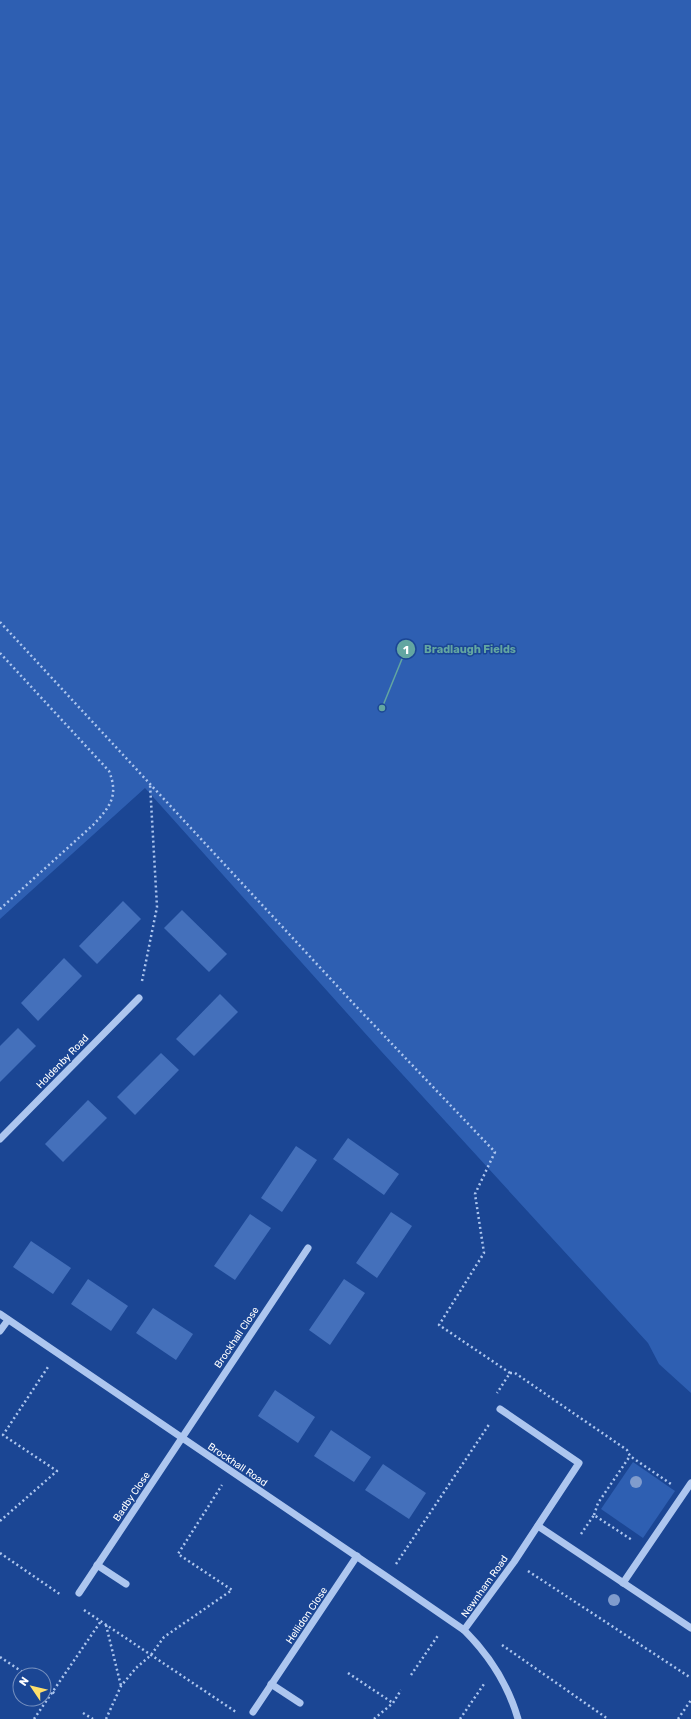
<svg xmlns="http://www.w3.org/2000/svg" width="691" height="1719" viewBox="0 0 691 1719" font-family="Rubik,sans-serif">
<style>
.green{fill:#2e5fb2}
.building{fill:#4470bb}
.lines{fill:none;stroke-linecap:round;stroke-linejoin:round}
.path{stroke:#adc6ef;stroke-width:2.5;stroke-dasharray:2 3;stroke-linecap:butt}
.minor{stroke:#adc6ef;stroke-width:7}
.tree{fill:#809ccd}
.labels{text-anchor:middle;stroke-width:3;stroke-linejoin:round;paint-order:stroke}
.street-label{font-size:10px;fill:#fff;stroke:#1b4694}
.leader{fill:none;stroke:#63a6a1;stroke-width:1.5}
.callout-dot{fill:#63a6a1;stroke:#1b4694;stroke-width:1.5}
.mark-label{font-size:12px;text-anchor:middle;font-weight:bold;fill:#fff}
.callout-label{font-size:11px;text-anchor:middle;font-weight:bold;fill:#63a6a1;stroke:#1b4694;stroke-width:3;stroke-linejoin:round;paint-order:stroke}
</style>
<rect width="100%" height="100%" fill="#1b4694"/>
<g class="green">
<polygon points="0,0 691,0 691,1393 659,1364 648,1343 381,1051 145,788 0,919"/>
<polygon points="633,1462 675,1491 643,1538 601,1509"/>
</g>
<g class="building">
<polygon points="123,901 141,919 97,964 79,946"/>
<polygon points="182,910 227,954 209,972 164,928"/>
<polygon points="64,958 82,976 38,1021 21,1003"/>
<polygon points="220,994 238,1012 194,1056 176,1039"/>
<polygon points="18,1028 36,1046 0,1082 0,1046"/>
<polygon points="161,1053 179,1070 135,1115 117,1097"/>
<polygon points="88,1100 107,1118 63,1162 45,1144"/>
<polygon points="348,1138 399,1174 384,1195 333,1159"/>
<polygon points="296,1146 317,1160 282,1212 261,1198"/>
<polygon points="391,1212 412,1226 377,1278 356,1263"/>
<polygon points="250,1214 271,1228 235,1280 214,1266"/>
<polygon points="31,1241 71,1268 53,1294 13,1267"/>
<polygon points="88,1279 128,1306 111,1331 71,1304"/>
<polygon points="344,1279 365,1293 330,1345 309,1330"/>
<polygon points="153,1308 193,1334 176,1360 136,1333"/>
<polygon points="275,1390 315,1417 298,1443 258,1416"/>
<polygon points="331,1430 371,1457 354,1482 314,1456"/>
<polygon points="383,1464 426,1493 409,1519 365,1490"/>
</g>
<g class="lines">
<g class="path">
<polyline points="0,622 352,1002 495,1152 475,1194 484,1253 439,1325 510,1373 497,1393"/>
<path d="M0,653L109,771C119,796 110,807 93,825L0,909"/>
<polyline points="142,981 157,907 150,784"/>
<polyline points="510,1373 515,1373 627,1450 630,1456 671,1484"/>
<polyline points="594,1515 598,1503 630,1456"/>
<polyline points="0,1521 57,1471 3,1435 48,1367"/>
<polyline points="581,1534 594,1515 632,1540"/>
<polyline points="0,1553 61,1595"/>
<polyline points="396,1564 490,1423"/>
<polyline points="528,1571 691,1678"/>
<polyline points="84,1610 236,1712"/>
<polyline points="106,1625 121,1686"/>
<polyline points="502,1645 608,1719"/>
<polyline points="0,1657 27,1675"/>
<polyline points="348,1673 393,1703"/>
<polyline points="411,1675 439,1634"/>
<polyline points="44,1687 56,1694"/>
<polyline points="83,1713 93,1719"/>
<polyline points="34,1719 101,1621"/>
<polyline points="106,1719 121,1686 136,1668 151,1655 164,1637 232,1590 178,1554 222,1485"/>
<polyline points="374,1719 393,1703 401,1690"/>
<polyline points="460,1719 484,1684"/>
<polyline points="678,1719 691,1700"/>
</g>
<g class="minor">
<polyline points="0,1139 139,998"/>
<polyline points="0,1314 387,1577 464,1630"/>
<polyline points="0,1331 8,1320"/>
<path d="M500,1409L579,1463L514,1562L464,1630C490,1656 508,1684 518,1719"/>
<polyline points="538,1526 691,1628"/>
<polyline points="97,1565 126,1584"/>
<polyline points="623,1583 691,1483"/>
<polyline points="79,1593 308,1248"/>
<polyline points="271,1684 300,1703"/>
<polyline points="253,1712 357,1556"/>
</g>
</g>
<g class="tree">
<circle cx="636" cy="1482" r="6"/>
<circle cx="614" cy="1600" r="6"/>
</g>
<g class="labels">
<g class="street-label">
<text transform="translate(62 1061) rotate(-46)" y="4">Holdenby Road</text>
<text transform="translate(236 1337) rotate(-56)" y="4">Brockhall Close</text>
<text transform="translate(238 1464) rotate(34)" y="4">Brockhall Road</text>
<text transform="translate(131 1496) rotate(-56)" y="4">Badby Close</text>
<text transform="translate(484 1586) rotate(-55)" y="4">Newnham Road</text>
<text transform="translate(306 1615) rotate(-56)" y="4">Hellidon Close</text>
</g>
</g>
<path class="leader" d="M382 708L406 649"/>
<g class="callout-dot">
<circle cx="382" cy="708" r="4"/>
<circle cx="406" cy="649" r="10"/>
</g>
<g class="mark-label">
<text x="406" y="654">1</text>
</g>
<g class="callout-label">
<text x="470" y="653">Bradlaugh Fields</text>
</g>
<g transform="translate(32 1687) rotate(305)"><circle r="19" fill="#1b4694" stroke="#7690bf"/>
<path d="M0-3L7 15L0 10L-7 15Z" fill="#ffe06b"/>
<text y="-6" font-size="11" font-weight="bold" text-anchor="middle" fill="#ffffff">N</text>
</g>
</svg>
